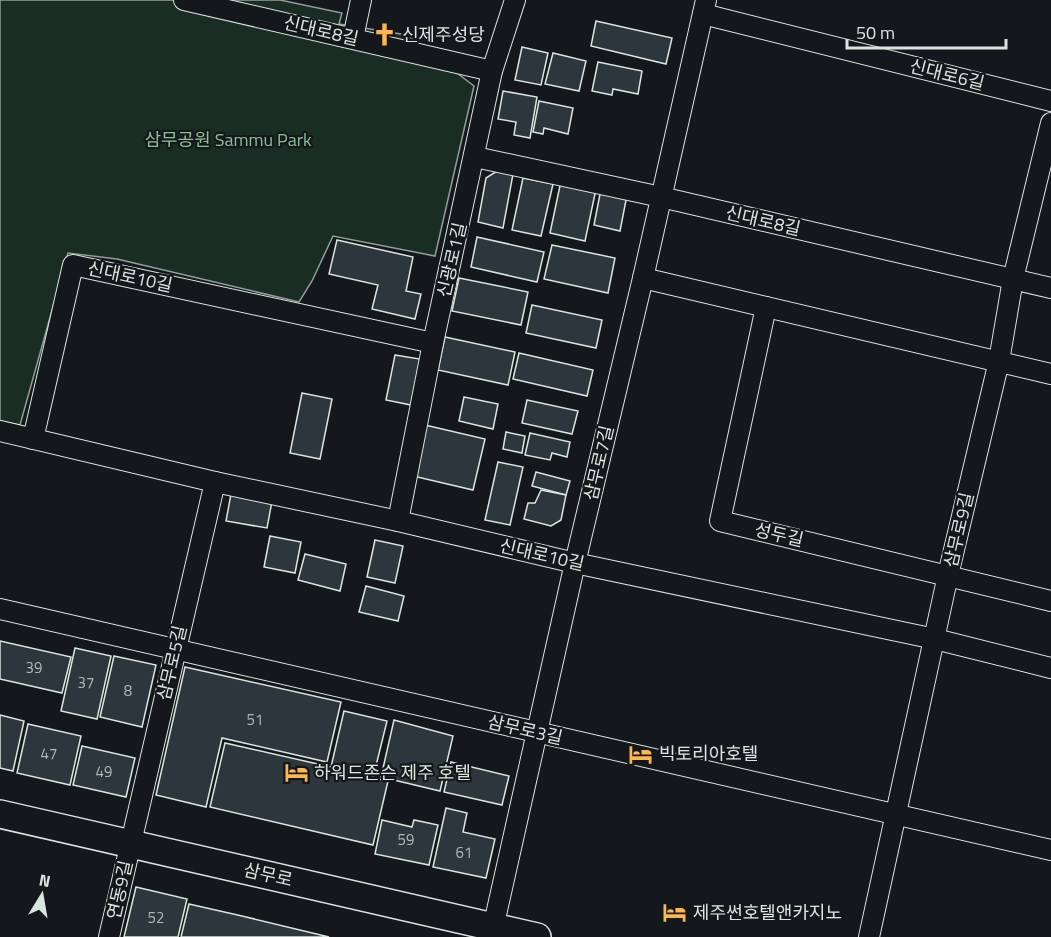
<svg xmlns="http://www.w3.org/2000/svg" width="1051" height="937" viewBox="0 0 1051 937" font-family="'Titillium Web','Noto Sans KR',sans-serif">
<style>
.green{fill:#1a2d24;stroke:#939e99;stroke-width:1.5}
.building{fill:#2c363c;stroke:#d8e6dc;stroke-width:1.5}
.lines{fill:none;stroke-linecap:round;stroke-linejoin:round}
.street-casing{stroke:#d8e6dc;stroke-width:22}
.secondary-casing{stroke:#d8e6dc;stroke-width:30}
.street{stroke:#14181c;stroke-width:20}
.secondary{stroke:#14181c;stroke-width:27}
.labels{text-anchor:middle;stroke-width:4.5;stroke-linejoin:round;paint-order:stroke}
.number-label{font-size:15px;fill:#adbab4}
.street-label{font-size:18px;fill:#d8e6dc;stroke:#14181c}
.poi-label{font-size:18px;fill:#d8e6dc;stroke:#14181c;text-anchor:start}
.park-label{font-size:18px;fill:#8ac095;stroke:#14181c}
</style>
<rect width="100%" height="100%" fill="#14181c"/>
<polygon class="green" points="0,0 280,0 342,13 339,24 407,35 474,86 435,256 333,236 312,281 299,302 117,259 68,253 20,425 0,421"/>
<g class="building">
<polygon points="596,21 672,38 666,64 591,46"/>
<polygon points="522,47 548,53 541,85 515,80"/>
<polygon points="553,53 586,61 579,91 545,84"/>
<polygon points="598,62 642,71 638,94 613,89 612,95 592,91"/>
<polygon points="503,91 537,97 530,138 514,135 516,122 498,119"/>
<polygon points="539,101 573,108 568,134 544,128 543,134 533,132"/>
<polygon points="497,171 513,174 503,228 478,222 486,178"/>
<polygon points="523,178 553,184 541,236 512,230"/>
<polygon points="561,181 596,189 585,241 550,233"/>
<polygon points="601,189 627,195 620,231 594,225"/>
<polygon points="477,237 544,252 537,282 471,267"/>
<polygon points="337,240 413,257 406,291 421,294 415,319 372,309 378,285 329,274"/>
<polygon points="552,245 615,258 608,293 544,279"/>
<polygon points="459,278 528,292 521,325 452,311"/>
<polygon points="532,305 602,320 596,348 526,333"/>
<polygon points="445,337 515,352 508,385 438,370"/>
<polygon points="519,353 593,370 587,396 513,379"/>
<polygon points="395,355 420,359 411,405 386,400"/>
<polygon points="302,393 332,399 320,459 290,453"/>
<polygon points="464,397 498,404 493,429 459,421"/>
<polygon points="527,400 578,411 572,434 522,423"/>
<polygon points="425,425 485,439 473,490 413,476"/>
<polygon points="506,432 525,436 522,453 503,449"/>
<polygon points="530,433 570,442 567,457 552,453 550,460 525,455"/>
<polygon points="498,462 523,467 510,525 485,520"/>
<polygon points="536,472 570,481 566,495 532,486"/>
<polygon points="541,490 566,495 561,520 551,526 524,519 528,503 535,503"/>
<polygon points="231,494 272,501 267,528 226,521"/>
<polygon points="270,536 301,542 295,573 264,567"/>
<polygon points="375,540 403,546 395,583 367,577"/>
<polygon points="305,554 346,564 340,591 298,580"/>
<polygon points="366,586 404,596 398,621 359,612"/>
<polygon points="0,641 71,657 62,693 0,679"/>
<polygon points="75,648 111,656 97,719 61,711"/>
<polygon points="114,656 156,665 142,727 100,717"/>
<polygon points="185,667 341,702 327,762 222,738 206,807 156,795"/>
<polygon points="344,711 387,721 373,778 388,781 373,845 210,807 225,743 331,767"/>
<polygon points="0,715 24,721 13,771 0,768"/>
<polygon points="394,720 453,736 440,791 381,777"/>
<polygon points="28,724 81,736 70,785 17,773"/>
<polygon points="82,746 135,758 126,797 73,785"/>
<polygon points="451,762 509,776 502,805 444,792"/>
<polygon points="446,808 467,813 463,832 495,839 486,878 433,867"/>
<polygon points="382,820 412,827 414,820 438,825 429,865 375,854"/>
<polygon points="136,887 187,899 178,937 124,937"/>
<polygon points="189,904 242,916 329,937 181,937"/>
</g>
<g class="lines">
<defs>
<g id="street">
<polyline points="184,0 492,71"/>
<polyline points="703,14 1051,101"/>
<polyline points="353,38 361,0"/>
<polyline points="475,157 661,197 1051,288"/>
<polyline points="643,278 1051,374"/>
<polyline points="766,307 720,521 1051,601"/>
<polyline points="0,431 215,482 398,521 575,563 935,639 1051,668"/>
<polyline points="33,439 73,265 433,343"/>
<polyline points="398,521 433,343 492,71 515,0"/>
<polyline points="0,609 1051,850"/>
<polyline points="109,937 215,482"/>
<polyline points="491,937 575,563 643,278 706,0"/>
<polyline points="869,937 948,575 999,361 1013,279 1051,123"/>
</g>
<polyline id="secondary" points="0,814 537,937"/>
</defs>
<use href="#street" class="street-casing"/>
<use href="#secondary" class="secondary-casing"/>
<use href="#street" class="street"/>
<use href="#secondary" class="secondary"/>
</g>
<defs>
<symbol id="church-bare" viewBox="-9 -9 18 18"><path d="M-1.2-6h2.4v3.5h3.3v2.4h-3.3V6h-2.4V-.1h-3.3v-2.4h3.3Z" fill="#ffb74d" stroke="#14181c" stroke-width="2.5" paint-order="stroke"/></symbol>
<symbol id="hotel-bare" viewBox="-9 -9 18 18"><path d="M-6-4.5h1.5V1H6V5H4.5V3h-9V5H-6ZM-4 0a1.8 1.8 0 1 1 3.6 0ZM.5 0V-2.5h3Q6-2.5 6 0Z" fill="#ffb74d" stroke="#14181c" stroke-width="2.5" paint-order="stroke"/></symbol>
</defs>
<g fill-rule="evenodd">
<use href="#church-bare" x="368" y="18" width="33" height="33"/>
<use href="#hotel-bare" x="624" y="738" width="33" height="33"/>
<use href="#hotel-bare" x="280" y="756" width="33" height="33"/>
<use href="#hotel-bare" x="658" y="896" width="33" height="33"/>
</g>
<g class="labels">
<g class="number-label">
<text x="34" y="673">39</text>
<text x="86" y="688">37</text>
<text x="128" y="696">8</text>
<text x="255" y="725">51</text>
<text x="49" y="759">47</text>
<text x="104" y="777">49</text>
<text x="406" y="845">59</text>
<text x="464" y="858">61</text>
<text x="156" y="923">52</text>
</g>
<g class="street-label">
<text transform="translate(321 31) rotate(13)" y="6">신대로8길</text>
<text transform="translate(947 75) rotate(14)" y="6">신대로6길</text>
<text transform="translate(763 221) rotate(13)" y="6">신대로8길</text>
<text transform="translate(452 260) rotate(-77)" y="6">신광로1길</text>
<text transform="translate(130 277) rotate(12)" y="6">신대로10길</text>
<text transform="translate(599 463) rotate(-77)" y="6">삼무로7길</text>
<text transform="translate(959 530) rotate(-77)" y="6">삼무로9길</text>
<text transform="translate(779 535) rotate(13)" y="6">성두길</text>
<text transform="translate(542 555) rotate(13)" y="6">신대로10길</text>
<text transform="translate(172 663) rotate(-77)" y="6">삼무로5길</text>
<text transform="translate(525 730) rotate(13)" y="6">삼무로3길</text>
<text transform="translate(268 875) rotate(13)" y="6">삼무로</text>
<text transform="translate(120 890) rotate(-77)" y="6">연동9길</text>
</g>
<g class="poi-label">
<text x="402" y="41">신제주성당</text>
<text x="659" y="760">빅토리아호텔</text>
<text x="314" y="779">하워드존슨 제주 호텔</text>
<text x="693" y="919">제주썬호텔앤카지노</text>
</g>
<g class="park-label">
<text x="228" y="146">삼무공원 Sammu Park</text>
</g>
</g>
<g transform="translate(42 895) rotate(11)" stroke="#14181c" stroke-width="4.5" paint-order="stroke">
<path d="M0-4.5L10 22L0 15L-10 22Z" fill="#d8e6dc"/>
<text y="-9" font-size="16" font-weight="bold" text-anchor="middle" fill="#d8e6dc">N</text>
</g>
<path d="M847 39v9h159v-9" fill="none" stroke="#d8e6dc" stroke-width="3"/>
<text x="856" y="39" font-size="18" fill="#d8e6dc" stroke="#14181c" stroke-width="4.5" paint-order="stroke">50 m</text>
</svg>
